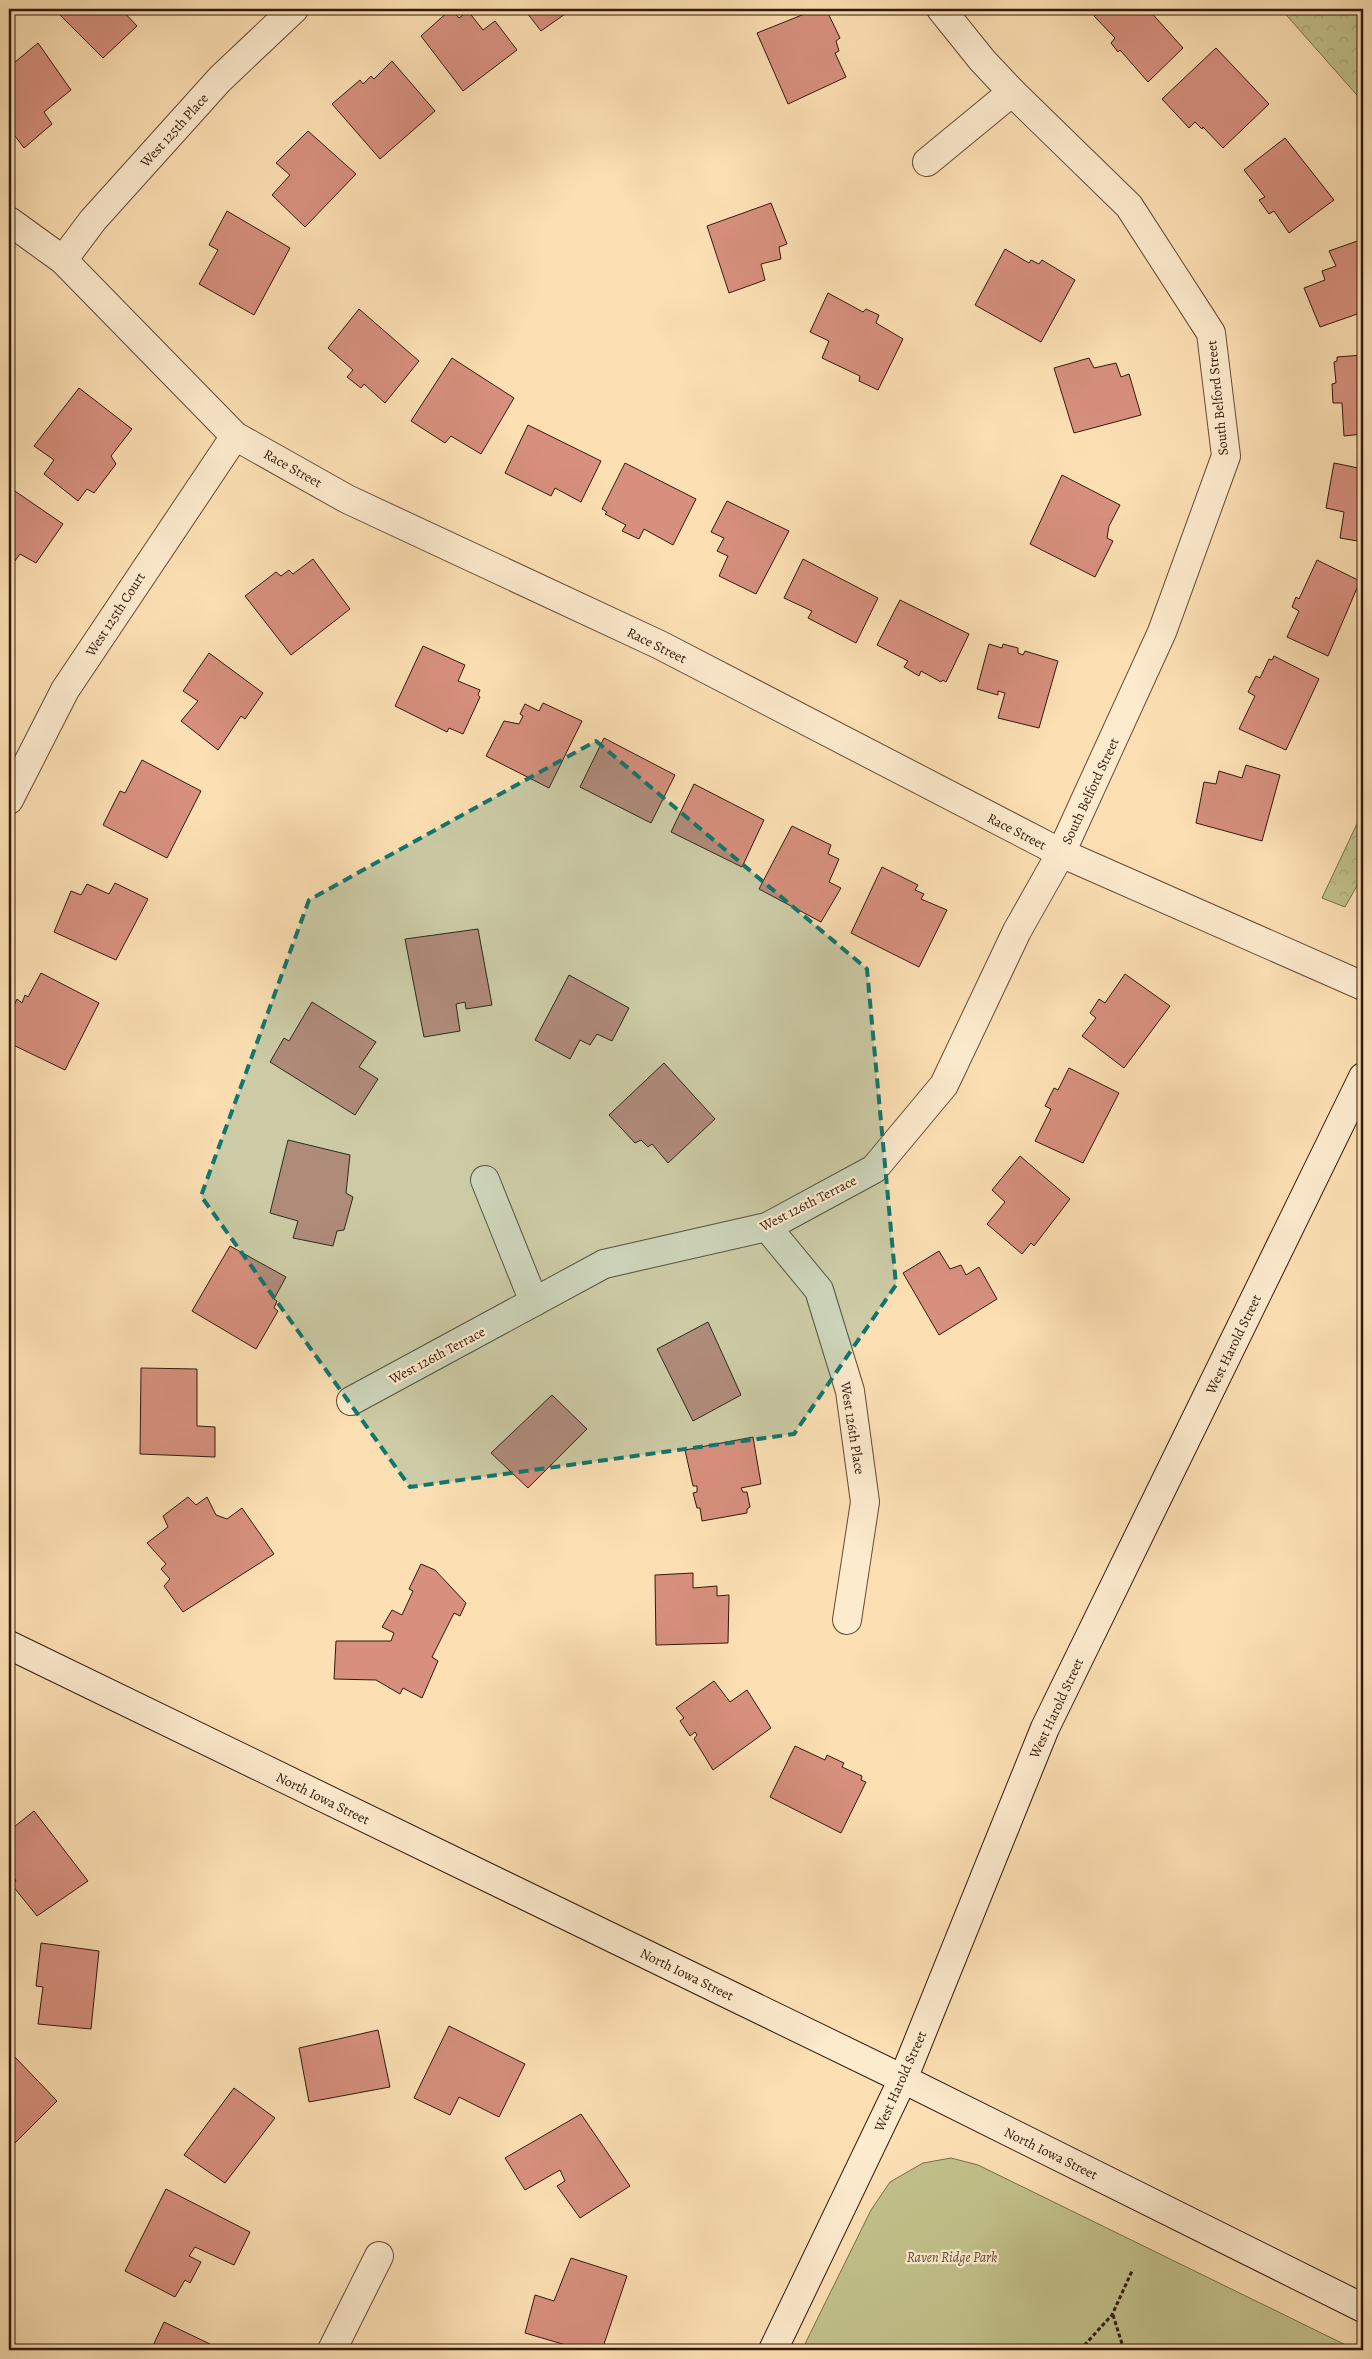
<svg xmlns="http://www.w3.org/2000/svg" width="1372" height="2359" viewBox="0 0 1372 2359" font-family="Alegreya,serif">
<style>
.forest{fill:url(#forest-crowns);stroke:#7a6d4b}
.park{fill:#c2c18b;stroke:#7a6d4b}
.building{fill:#d7907e;stroke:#33190b}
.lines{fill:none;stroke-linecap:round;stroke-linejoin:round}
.street-casing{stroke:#654b35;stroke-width:30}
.secondary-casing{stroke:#33190b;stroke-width:30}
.path{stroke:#33190b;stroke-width:3;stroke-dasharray:4 2.5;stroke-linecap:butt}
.street{stroke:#fdebce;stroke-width:28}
.secondary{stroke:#fdebce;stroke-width:28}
.marked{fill:#0f766e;fill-opacity:0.2;stroke:#0f766e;stroke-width:4;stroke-dasharray:10 6;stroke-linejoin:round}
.labels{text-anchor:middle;stroke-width:4.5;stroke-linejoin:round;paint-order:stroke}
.street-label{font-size:14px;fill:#33190b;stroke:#fdebce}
.park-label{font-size:14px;font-style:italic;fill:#5e4b31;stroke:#fdebce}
</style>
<defs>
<pattern id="forest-crowns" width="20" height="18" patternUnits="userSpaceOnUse" patternTransform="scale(1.25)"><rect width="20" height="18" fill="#c2c18b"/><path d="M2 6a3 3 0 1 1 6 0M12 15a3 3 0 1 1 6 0" fill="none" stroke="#a7a577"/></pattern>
</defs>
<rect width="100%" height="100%" fill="#fce0b4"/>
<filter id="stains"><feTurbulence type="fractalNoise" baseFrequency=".004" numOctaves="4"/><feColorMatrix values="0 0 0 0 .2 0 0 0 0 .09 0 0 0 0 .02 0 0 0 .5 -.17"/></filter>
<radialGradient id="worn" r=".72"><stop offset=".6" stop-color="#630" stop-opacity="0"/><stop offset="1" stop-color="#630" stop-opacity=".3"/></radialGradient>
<g class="forest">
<polygon points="1281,9 1363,9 1363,102"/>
<polygon points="1363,811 1363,875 1345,907 1322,898"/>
</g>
<polygon class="park" points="951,2158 978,2165 1356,2350 802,2350 871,2210 890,2182 923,2163"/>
<g class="building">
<polygon points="54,9 121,9 137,26 103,58"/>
<polygon points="451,9 459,18 468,11 483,30 495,21 517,50 463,91 421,36"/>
<polygon points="524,9 572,9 541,31"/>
<polygon points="817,9 826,9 840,38 836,41 839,51 835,53 846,77 788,104 757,33"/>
<polygon points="1103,9 1148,9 1183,48 1148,82 1120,50 1118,52 1111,43 1115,38 1094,16"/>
<polygon points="38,43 71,90 44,112 52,124 24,148 9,128 9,67"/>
<polygon points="1216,48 1269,104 1223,148 1203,127 1202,129 1195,122 1189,128 1162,99"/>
<polygon points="392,61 435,111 380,159 332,104 360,80 363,84 371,76 374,79"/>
<polygon points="308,131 356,174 305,227 272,195 290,175 276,163"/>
<polygon points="1285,138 1334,200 1289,233 1274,211 1269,214 1259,200 1265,197 1244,170"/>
<polygon points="771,203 787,244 779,247 781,259 761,264 765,280 729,293 707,226"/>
<polygon points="227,211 290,248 254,315 199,284 218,250 209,245"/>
<polygon points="1363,239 1363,312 1320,327 1304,288 1325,280 1322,271 1336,266 1329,251"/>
<polygon points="1005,249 1029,263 1031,260 1039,264 1042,260 1075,280 1041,342 975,305"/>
<polygon points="828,293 863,312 866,309 879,315 876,323 903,339 878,390 859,381 860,376 822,358 829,341 810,332"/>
<polygon points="359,309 419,361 385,403 364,384 361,388 347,377 353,370 328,348"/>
<polygon points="1363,355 1363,434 1344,436 1342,403 1333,403 1332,384 1336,383 1334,362 1337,361 1337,357"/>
<polygon points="452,358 514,398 481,454 451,436 445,443 411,421"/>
<polygon points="1089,358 1094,368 1116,363 1121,377 1129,374 1141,415 1074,433 1054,368"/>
<polygon points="79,388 132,429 111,456 116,464 94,493 87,489 78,501 44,474 54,460 34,446"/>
<polygon points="528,425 601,461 581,502 555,488 551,496 505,473"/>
<polygon points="625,463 696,499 673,545 644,529 639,539 622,531 626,525 605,514 607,512 602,509"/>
<polygon points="1334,463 1363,469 1363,542 1340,538 1344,512 1326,508"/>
<polygon points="1062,475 1120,505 1109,526 1107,538 1113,541 1095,577 1030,544"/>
<polygon points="9,487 63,524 36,563 20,554 9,569"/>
<polygon points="727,501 789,531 756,594 719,576 728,556 717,551 724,538 711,532"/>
<polygon points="313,559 350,609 291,655 245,596 276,572 281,576 289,570 293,574"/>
<polygon points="803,559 878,598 856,643 808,618 812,611 784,598"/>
<polygon points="1317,560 1360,581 1328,656 1287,637 1299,611 1292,607 1296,597 1299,599"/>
<polygon points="900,600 969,634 946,682 943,680 941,682 921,671 919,676 904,667 908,661 877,645"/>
<polygon points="989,644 1002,648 1003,644 1018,648 1018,653 1023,655 1025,651 1058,661 1039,728 998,718 1005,693 998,691 998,695 977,689"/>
<polygon points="423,646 465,665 458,681 480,690 478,695 480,697 463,734 449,728 447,732 395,706"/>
<polygon points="209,653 263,693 245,719 241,716 218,750 181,721 198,701 183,691"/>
<polygon points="1274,656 1319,679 1286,750 1239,729 1255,696 1248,692 1256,676 1260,678 1269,659 1272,660"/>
<polygon points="543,703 582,721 549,788 486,756 504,721 519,724 523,716 520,714 525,704 539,711"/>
<polygon points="604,738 675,775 651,823 580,787"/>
<polygon points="142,760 201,791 167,858 103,825 120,791 125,793"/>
<polygon points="1246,765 1280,775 1262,841 1196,823 1204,782 1216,784 1219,771 1242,778"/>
<polygon points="694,784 764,820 742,867 671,832"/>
<polygon points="792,826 831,845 828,854 839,859 829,882 841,888 821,922 759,889"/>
<polygon points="882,867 918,885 915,890 924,894 921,899 947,910 919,967 851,933"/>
<polygon points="115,883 148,899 116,960 54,932 71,891 81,895 87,884 109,894"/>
<polygon points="478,929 492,1005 466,1009 465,1002 456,1004 460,1031 424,1037 405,939"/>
<polygon points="41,973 99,1003 65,1070 9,1043 9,1016 17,999 22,1003 25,995 28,997"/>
<polygon points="1125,974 1170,1006 1124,1068 1082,1036 1096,1018 1090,1013 1099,999 1105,1003"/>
<polygon points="569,975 629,1008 612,1041 597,1034 590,1045 580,1040 570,1059 535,1040"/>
<polygon points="312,1002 376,1042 359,1067 378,1079 355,1115 270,1062 284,1038 289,1041"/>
<polygon points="664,1063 715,1119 668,1163 652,1144 648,1147 641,1140 635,1143 609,1115"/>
<polygon points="1069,1068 1119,1093 1083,1163 1035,1141 1051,1109 1045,1106 1054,1088 1058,1090"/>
<polygon points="288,1140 350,1155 346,1193 353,1197 344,1230 337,1231 333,1246 293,1238 298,1221 270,1213"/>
<polygon points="1020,1156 1070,1199 1034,1246 1031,1243 1022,1254 987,1224 1005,1202 992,1190"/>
<polygon points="230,1246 286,1277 274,1299 277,1301 274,1308 278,1311 256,1349 192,1311"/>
<polygon points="939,1251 950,1269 961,1265 966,1275 979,1267 997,1299 939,1335 903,1273"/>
<polygon points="708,1322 741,1395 693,1421 657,1349"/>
<polygon points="141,1368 197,1369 197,1426 215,1427 215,1457 140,1454"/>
<polygon points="552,1395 587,1429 528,1488 491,1453"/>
<polygon points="753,1437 761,1484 741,1488 743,1492 747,1492 750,1507 747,1509 747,1513 702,1521 700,1508 697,1508 693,1493 697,1492 697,1486 693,1486 685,1450"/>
<polygon points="188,1497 196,1505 207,1497 216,1515 227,1519 242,1508 274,1554 183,1612 164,1586 170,1579 161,1569 166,1564 147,1543 168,1527 163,1516"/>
<polygon points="421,1564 435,1570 466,1603 460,1616 454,1613 432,1657 438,1661 422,1698 403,1688 400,1694 376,1680 334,1679 336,1641 391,1641 394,1633 382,1627 392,1610 402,1615 413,1591 409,1589"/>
<polygon points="693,1573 693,1588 717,1586 717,1596 729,1595 728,1643 656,1645 655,1575"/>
<polygon points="714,1681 730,1702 747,1690 771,1728 713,1770 694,1739 697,1735 695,1732 690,1736 680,1721 684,1718 676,1708"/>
<polygon points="795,1746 825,1760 827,1755 844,1763 842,1767 862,1776 861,1780 866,1782 841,1833 770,1797"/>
<polygon points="34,1811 88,1881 37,1916 12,1885 16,1881 13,1876 9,1879 9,1831"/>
<polygon points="41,1943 99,1951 91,2029 38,2024 43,1987 36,1986"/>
<polygon points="449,2026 525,2064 499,2117 459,2097 450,2115 414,2098"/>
<polygon points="378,2030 390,2087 309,2102 299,2048"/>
<polygon points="13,2055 57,2101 9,2149 9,2059"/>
<polygon points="234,2088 275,2118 225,2183 184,2155"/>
<polygon points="581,2114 630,2186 580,2218 557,2186 565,2181 560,2170 525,2190 505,2158"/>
<polygon points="166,2189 250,2232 234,2265 195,2247 189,2256 201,2262 190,2283 185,2280 175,2297 125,2271"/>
<polygon points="571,2258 627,2276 602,2350 583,2350 525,2333 535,2295 554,2301"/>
<polygon points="164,2322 210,2344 207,2350 151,2350"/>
</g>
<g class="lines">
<defs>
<g id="street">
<polyline points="927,162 1012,92"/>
<polyline points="9,221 63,260 235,436 347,499 660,645 1061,853 1363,986"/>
<polyline points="63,260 93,220 220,79 294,9"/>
<polyline points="9,800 65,690 235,436"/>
<polyline points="485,1180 534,1302"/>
<polyline points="767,1227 819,1290 850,1391 865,1502 847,1620"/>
<polyline points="351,1401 604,1264 767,1227 874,1169 944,1085 1017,931 1061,853 1162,632 1226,456 1211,333 1129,206 1012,92 982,60 941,9"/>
<polyline points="332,2350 379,2256"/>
</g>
<g id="secondary">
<polyline points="9,1645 903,2079 1363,2308"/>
<polyline points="773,2350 903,2079 1045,1728 1363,1077"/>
</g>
</defs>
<use href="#street" class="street-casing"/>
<use href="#secondary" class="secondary-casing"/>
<g class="path">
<polyline points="1113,2315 1124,2350"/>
<polyline points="1080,2350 1112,2315 1132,2271"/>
</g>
<use href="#street" class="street"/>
<use href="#secondary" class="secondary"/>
</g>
<path class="marked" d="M596,741L867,969L896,1285L794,1434L410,1487L201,1196L309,900Z"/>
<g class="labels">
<g class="street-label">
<text transform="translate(174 130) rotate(-48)" y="5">West 125th Place</text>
<text transform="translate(1217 398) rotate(-96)" y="5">South Belford Street</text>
<text transform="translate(293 468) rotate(29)" y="5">Race Street</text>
<text transform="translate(115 614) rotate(-57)" y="5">West 125th Court</text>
<text transform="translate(657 645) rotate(26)" y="5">Race Street</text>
<text transform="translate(1090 791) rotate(-65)" y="5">South Belford Street</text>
<text transform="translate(1017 831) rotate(27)" y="5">Race Street</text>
<text transform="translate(808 1203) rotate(-27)" y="5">West 126th Terrace</text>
<text transform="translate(1233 1344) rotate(-64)" y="5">West Harold Street</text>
<text transform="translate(437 1355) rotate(-28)" y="5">West 126th Terrace</text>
<text transform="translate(853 1428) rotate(81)" y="5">West 126th Place</text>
<text transform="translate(1056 1708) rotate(-65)" y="5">West Harold Street</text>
<text transform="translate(323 1798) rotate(26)" y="5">North Iowa Street</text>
<text transform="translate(687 1974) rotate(26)" y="5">North Iowa Street</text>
<text transform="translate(900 2081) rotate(-66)" y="5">West Harold Street</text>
<text transform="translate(1051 2153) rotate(26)" y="5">North Iowa Street</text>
</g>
<g class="park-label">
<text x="952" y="2262">Raven Ridge Park</text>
</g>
</g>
<rect width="1372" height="2359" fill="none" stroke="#fce0b4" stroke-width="30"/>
<rect x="10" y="10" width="1352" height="2339" fill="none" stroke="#33190b" stroke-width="2.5"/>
<rect x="15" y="15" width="1342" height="2329" fill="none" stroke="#33190b"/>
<rect width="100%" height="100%" filter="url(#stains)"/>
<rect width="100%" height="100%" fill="url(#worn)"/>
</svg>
